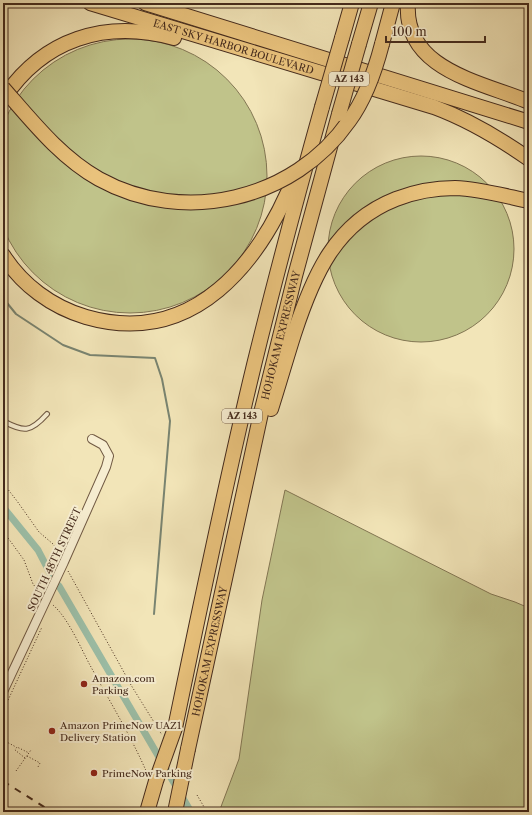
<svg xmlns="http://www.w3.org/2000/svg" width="532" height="815" viewBox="0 0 532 815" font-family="'Libre Caslon Text',serif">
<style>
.green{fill:#c0c38a;stroke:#827653}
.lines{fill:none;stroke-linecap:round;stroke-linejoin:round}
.stream{stroke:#798471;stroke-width:2}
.canal{stroke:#9cc0a9;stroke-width:7}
.service-casing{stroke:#705943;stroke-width:6}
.minor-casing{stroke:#705943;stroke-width:10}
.motorway-casing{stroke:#442a1c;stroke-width:16}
.path{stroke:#442a1c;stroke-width:1;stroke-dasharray:1 2;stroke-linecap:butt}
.service{stroke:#f7eed1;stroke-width:4}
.minor{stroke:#f7eed1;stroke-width:8}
.motorway{stroke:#e9c27c;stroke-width:14}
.rail{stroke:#442a1c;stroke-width:2;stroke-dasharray:7 7;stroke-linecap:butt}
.motorway-bridge-casing{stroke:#442a1c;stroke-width:16;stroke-linecap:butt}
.motorway-bridge{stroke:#e9c27c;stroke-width:14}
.poi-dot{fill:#8f2418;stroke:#f7eed1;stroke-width:1.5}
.labels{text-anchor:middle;stroke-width:4;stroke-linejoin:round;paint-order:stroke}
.shield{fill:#f7eed1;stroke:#7a6552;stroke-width:1}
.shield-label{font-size:9px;font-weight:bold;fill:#442a1c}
.street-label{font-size:10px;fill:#442a1c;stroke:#f7eed1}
.poi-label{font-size:10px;fill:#442a1c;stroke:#f7eed1;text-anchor:start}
</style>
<rect width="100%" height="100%" fill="#f2e5b8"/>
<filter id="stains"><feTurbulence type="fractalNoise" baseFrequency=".005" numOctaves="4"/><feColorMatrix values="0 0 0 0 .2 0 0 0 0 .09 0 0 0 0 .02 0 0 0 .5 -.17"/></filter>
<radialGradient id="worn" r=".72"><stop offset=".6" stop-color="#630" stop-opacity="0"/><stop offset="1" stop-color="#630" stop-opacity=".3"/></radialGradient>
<g class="green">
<circle cx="130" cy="176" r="137"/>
<circle cx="421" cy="249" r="93"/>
<polygon points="285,490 491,594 515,602 529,608 529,812 219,812 239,759 262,600"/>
</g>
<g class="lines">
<polyline class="stream" points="3,298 16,314 63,345 90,355 155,358 162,379 170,421 154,614"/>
<g class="canal">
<polyline points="3,507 38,550 51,575"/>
<polyline points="59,586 191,812"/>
</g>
<defs>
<path id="service" d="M3,421C24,432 30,433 47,414"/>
<polyline id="minor" points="3,692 64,562 106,467 109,456 103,445 92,439"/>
<g id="motorway">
<path id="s1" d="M90,3L434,107C469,120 499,138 529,159"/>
<polyline points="145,3 529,122"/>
<path d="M408,3C403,70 482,82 529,102"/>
<polyline points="342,38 352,3"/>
<polyline points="359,44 371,3"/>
<polyline points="382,44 393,3"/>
<path d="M3,99C43,39 105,19 174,38"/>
<path d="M3,255C22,285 52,307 86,317C194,348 261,262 296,173"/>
<path d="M271,409C279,384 286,359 294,334C313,276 335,223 396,199C414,192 435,188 455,188C480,189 505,196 529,201"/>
<path d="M175,728C200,607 225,485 254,365C275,279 298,193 322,107"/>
<path id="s2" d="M188,749L261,413L295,276L339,114"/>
</g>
</defs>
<use href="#service" class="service-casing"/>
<use href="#minor" class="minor-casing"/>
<use href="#motorway" class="motorway-casing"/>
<g class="path">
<polyline points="3,483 17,501 39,532 53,544 60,552"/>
<polyline points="3,531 24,560 33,584 40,593"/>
<polyline points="68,571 131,685 162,735"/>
<path d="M53,605C69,619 81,649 91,667C110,702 131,736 147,773"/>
<polyline points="3,711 42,627"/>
<polyline points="3,713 5,715 3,723"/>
<polyline points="3,740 16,747"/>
<polyline points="27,756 40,763 38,767"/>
<polyline points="25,758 15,750 17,747 29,753"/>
<polyline points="16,771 31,750"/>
<polyline points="197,795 207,812"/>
</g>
<use href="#service" class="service"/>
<use href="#minor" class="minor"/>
<use href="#motorway" class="motorway"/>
<polyline class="rail" points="3,781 52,812"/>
<defs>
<g id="motorway-bridge">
<path d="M3,88C32,121 60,157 99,179C184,226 294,200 349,121C366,98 375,71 382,44"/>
<polyline points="322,107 342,38"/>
<polyline points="339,114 359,44"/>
<polyline points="147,812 156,781 175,728"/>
<polyline points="175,812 188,749"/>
</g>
</defs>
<use href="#motorway-bridge" class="motorway-bridge-casing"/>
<use href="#motorway-bridge" class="motorway-bridge"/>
</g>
<g class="poi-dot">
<circle cx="84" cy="684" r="4"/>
<circle cx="52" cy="731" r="4"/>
<circle cx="94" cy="773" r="4"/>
</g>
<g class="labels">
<g class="shield">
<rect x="329" y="72" width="40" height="14" rx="3"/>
<rect x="222" y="409" width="40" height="14" rx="3"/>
</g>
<g class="shield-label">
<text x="349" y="82">AZ 143</text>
<text x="242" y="419">AZ 143</text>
</g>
<g class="street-label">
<text dy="4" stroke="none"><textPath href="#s1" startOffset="150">EAST SKY HARBOR BOULEVARD</textPath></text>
<text dy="4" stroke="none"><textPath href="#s2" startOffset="424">HOHOKAM EXPRESSWAY</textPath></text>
<text transform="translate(54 559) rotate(-65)" y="4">SOUTH 48TH STREET</text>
<text dy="4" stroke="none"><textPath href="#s2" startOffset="100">HOHOKAM EXPRESSWAY</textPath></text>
</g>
<g class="poi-label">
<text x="92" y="682">Amazon.com<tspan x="92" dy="12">Parking</tspan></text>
<text x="60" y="729">Amazon PrimeNow UAZ1<tspan x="60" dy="12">Delivery Station</tspan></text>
<text x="102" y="777">PrimeNow Parking</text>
</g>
</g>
<rect width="532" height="815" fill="none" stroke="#f2e5b8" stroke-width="16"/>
<rect x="4" y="4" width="524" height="807" fill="none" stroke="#442a1c" stroke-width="2"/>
<rect x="8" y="8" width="516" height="799" fill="none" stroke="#442a1c"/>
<path d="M386 36v6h99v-6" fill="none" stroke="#442a1c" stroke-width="2"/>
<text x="392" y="36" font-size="12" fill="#442a1c" stroke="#f7eed1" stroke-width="3" paint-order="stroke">100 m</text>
<rect width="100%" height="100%" filter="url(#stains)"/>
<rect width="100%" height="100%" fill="url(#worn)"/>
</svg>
